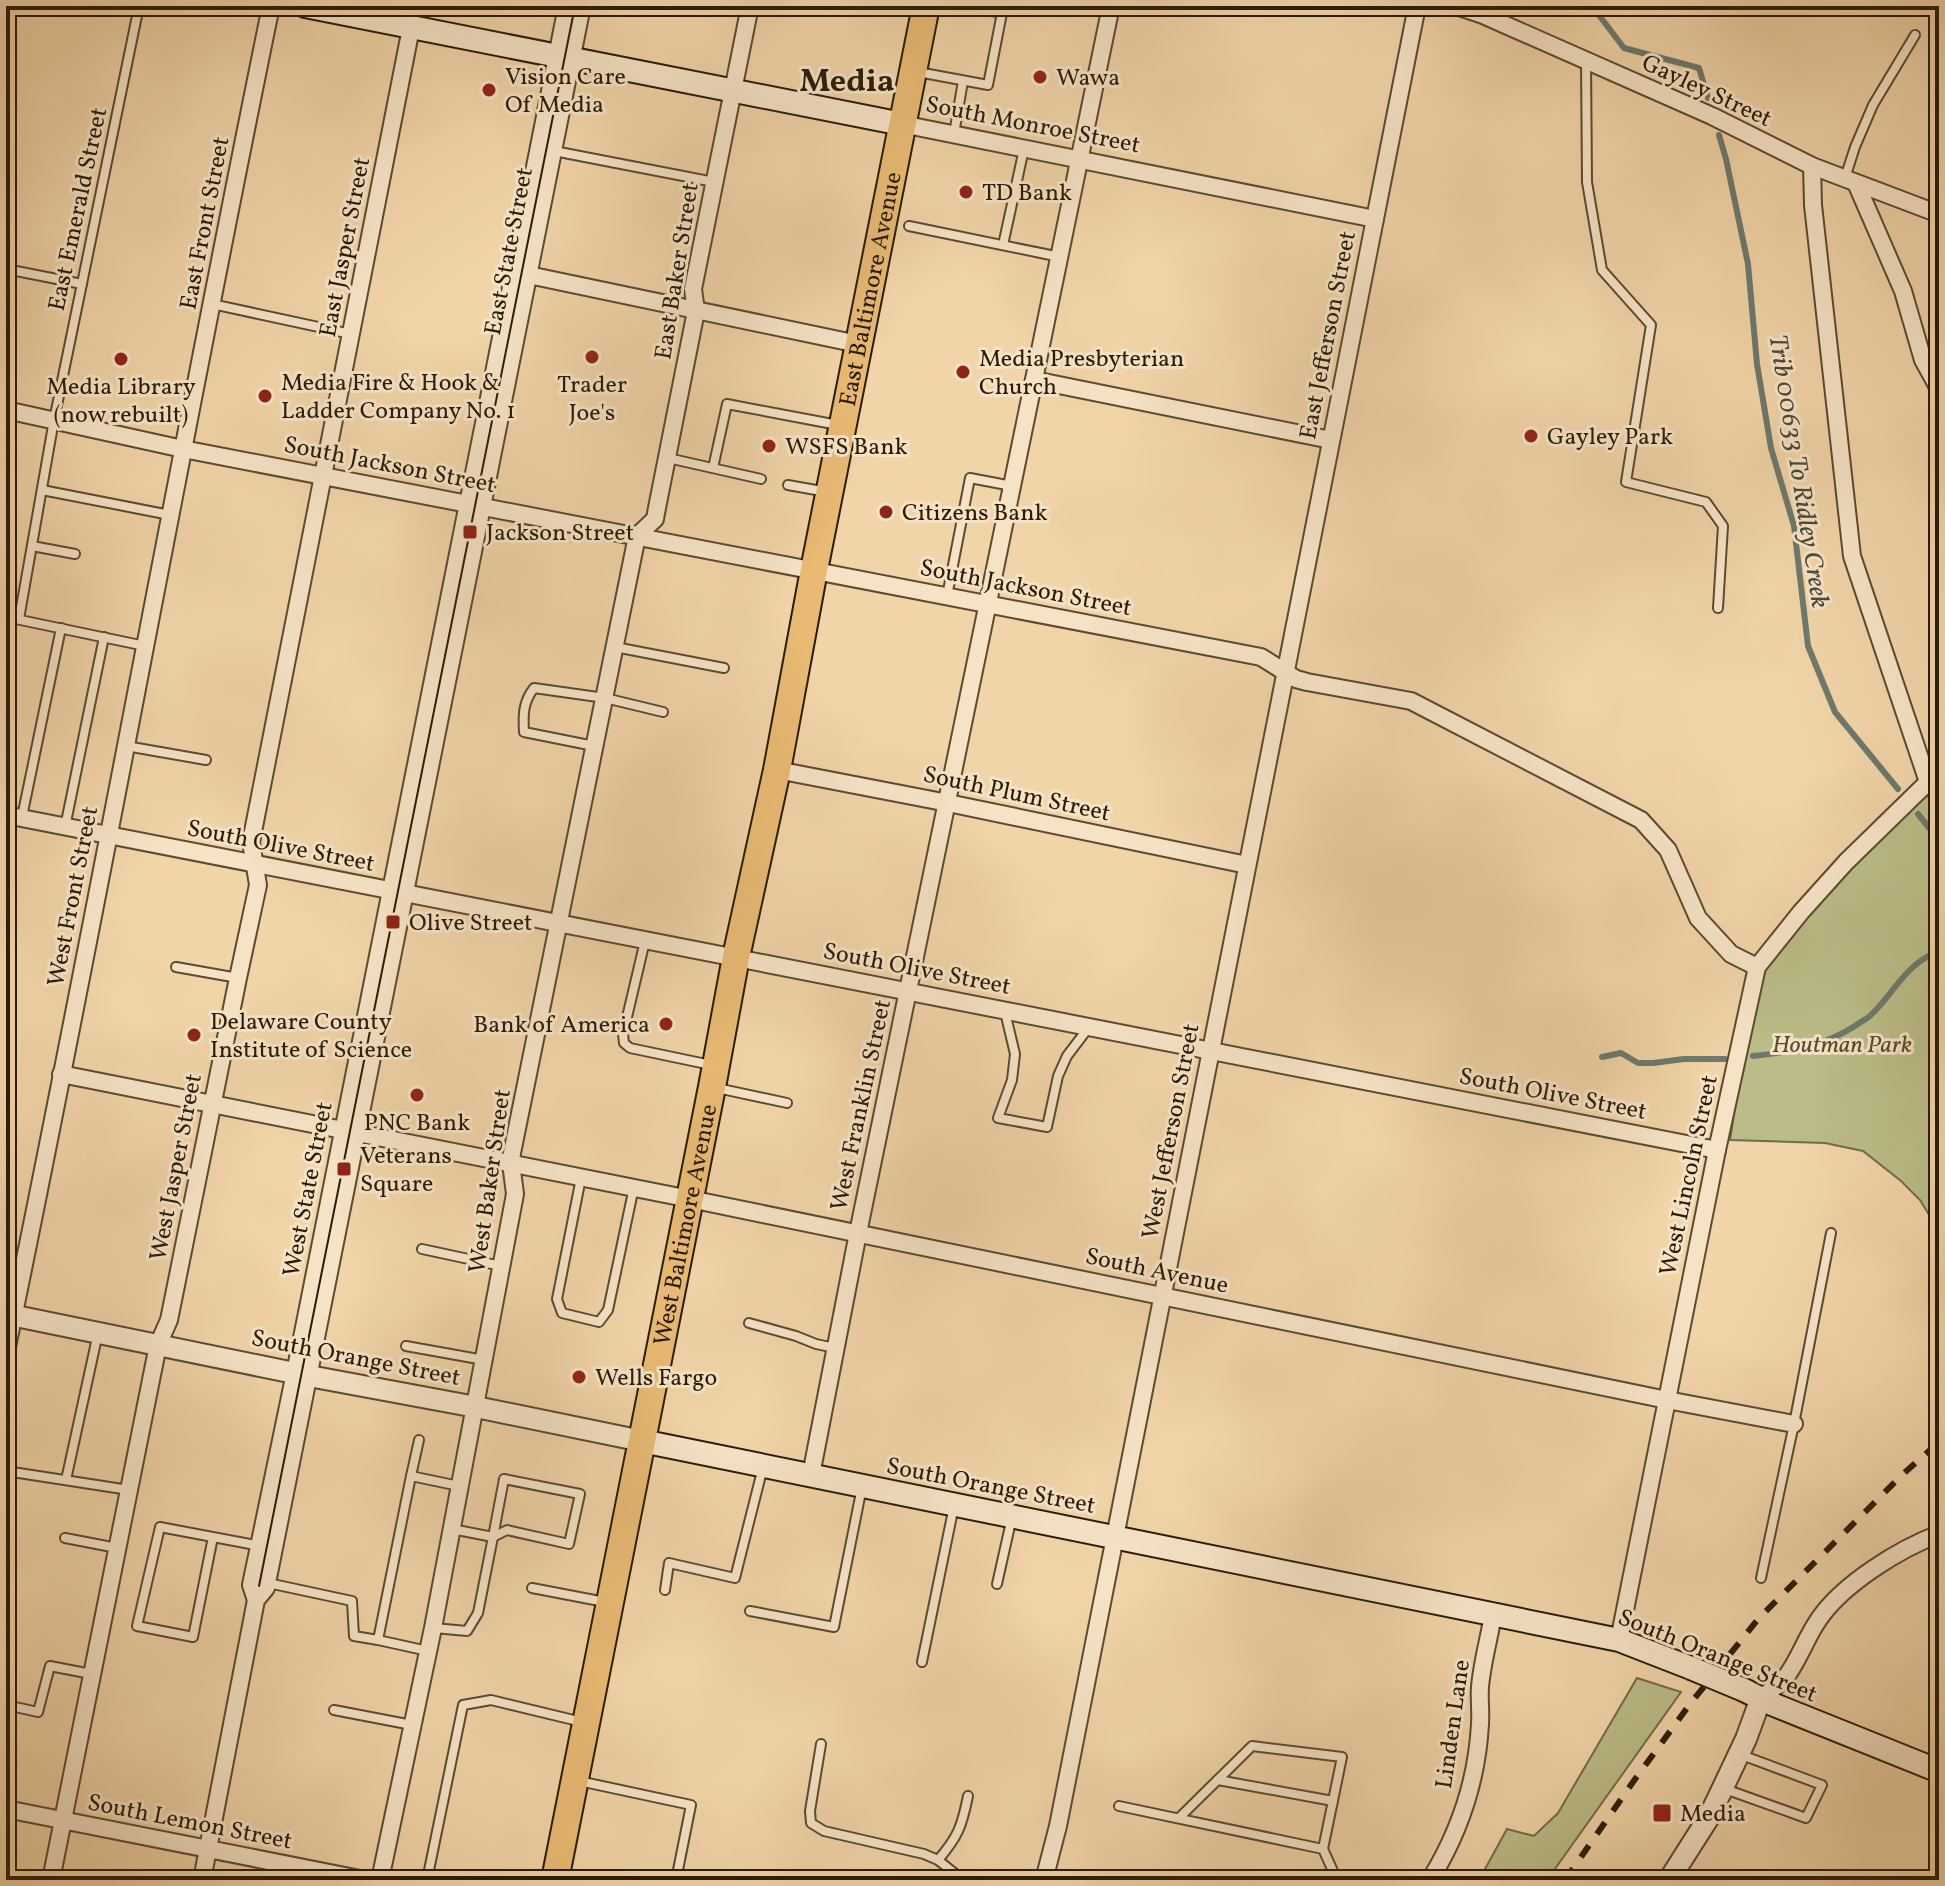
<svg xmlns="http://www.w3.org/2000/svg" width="1945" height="1886" viewBox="0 0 1945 1886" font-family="Vollkorn,serif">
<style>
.green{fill:#bbbc87;stroke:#726c48;stroke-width:2}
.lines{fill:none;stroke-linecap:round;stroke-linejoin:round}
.stream{stroke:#6e796d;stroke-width:6}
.service-casing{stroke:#5c4a31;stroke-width:12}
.minor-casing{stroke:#5c4a31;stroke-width:20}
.tertiary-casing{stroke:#5c4a31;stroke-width:24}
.secondary-casing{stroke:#2a1c09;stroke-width:26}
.primary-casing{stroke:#2a1c09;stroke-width:30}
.service{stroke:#f6e3c6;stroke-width:8}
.minor{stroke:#f6e3c6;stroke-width:16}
.tertiary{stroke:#f6e3c6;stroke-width:20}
.secondary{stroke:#f6e3c6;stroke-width:22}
.primary{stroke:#e8ba74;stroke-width:26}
.tram{stroke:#2a1c09;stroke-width:2}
.rail{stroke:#2a1c09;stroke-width:6;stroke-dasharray:14 14;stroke-linecap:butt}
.secondary-bridge-casing{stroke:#2a1c09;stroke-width:26;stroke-linecap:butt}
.secondary-bridge{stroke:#f6e3c6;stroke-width:22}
.poi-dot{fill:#8f2418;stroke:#f6e3c6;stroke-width:3}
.labels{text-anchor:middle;stroke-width:6;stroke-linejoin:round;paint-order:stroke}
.poi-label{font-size:24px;fill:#2a1c09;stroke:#f6e3c6;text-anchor:start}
.street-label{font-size:24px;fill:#2a1c09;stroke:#f6e3c6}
.park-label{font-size:24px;font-style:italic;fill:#564c2f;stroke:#f6e3c6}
.water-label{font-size:26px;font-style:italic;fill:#4c4a3b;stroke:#f6e3c6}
.district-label{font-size:32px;font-weight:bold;fill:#2a1c09;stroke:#f6e3c6}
</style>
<rect width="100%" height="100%" fill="#f1d4a8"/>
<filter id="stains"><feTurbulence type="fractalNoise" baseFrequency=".0025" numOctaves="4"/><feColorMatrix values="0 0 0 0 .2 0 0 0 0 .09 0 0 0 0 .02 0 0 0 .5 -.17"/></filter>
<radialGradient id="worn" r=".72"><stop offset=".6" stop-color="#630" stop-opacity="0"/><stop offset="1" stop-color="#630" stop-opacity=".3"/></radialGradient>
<g class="green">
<polygon points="1928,782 1939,795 1939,1231 1920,1200 1901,1181 1863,1151 1825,1143 1730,1140 1757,967"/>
<polygon points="1637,1678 1681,1692 1547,1880 1479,1880 1507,1829 1534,1836 1558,1813"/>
</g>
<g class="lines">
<g class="stream">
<polyline points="1592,6 1624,48 1699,68 1708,98"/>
<polyline points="1719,135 1726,159 1748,264 1757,364 1771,448 1794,526 1808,646 1835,712 1898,789"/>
<polyline points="1918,814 1939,840"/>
<path d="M1753,1056C1790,1052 1824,1046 1855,1026C1860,1022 1867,1019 1871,1015C1896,991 1904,965 1939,951"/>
<polyline points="1602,1057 1621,1053 1638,1063 1653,1063 1684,1059 1725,1059"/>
</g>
<defs>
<g id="service">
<polyline points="1586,61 1587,182 1602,270 1651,325 1626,482 1706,502 1723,526 1718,608"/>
<polyline points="918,72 988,85 1002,13 966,6"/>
<polyline points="954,134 963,81"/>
<polyline points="554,151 714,182"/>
<polyline points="1845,178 1855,147 1873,105 1915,35"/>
<polyline points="909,226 1060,257"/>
<polyline points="1003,245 1024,149"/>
<polyline points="6,269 82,284"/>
<polyline points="212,304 351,334"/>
<polyline points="668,458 761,479"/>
<polyline points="713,468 727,404 838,425"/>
<polyline points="788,485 827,492"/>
<polyline points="42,490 170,515"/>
<polyline points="32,546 75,554"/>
<polyline points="947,596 970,478 1012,486"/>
<polyline points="6,617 145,646"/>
<polyline points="19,619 54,420 139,6"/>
<polyline points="615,647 724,668"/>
<polyline points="126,746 206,760"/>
<path d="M594,746L524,732C523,715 523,702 534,688L605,698L663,712"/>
<polyline points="22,817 61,628"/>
<polyline points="65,827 104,637"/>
<polyline points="645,941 623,1034 624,1043 630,1048 711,1065"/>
<polyline points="176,967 238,978"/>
<polyline points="1005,1012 1015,1054 1012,1080 998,1118 1047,1127 1058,1076 1067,1056 1089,1027"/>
<polyline points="717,1088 787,1103"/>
<polyline points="581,1178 557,1299 562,1313 599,1322 608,1310 634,1187"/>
<polyline points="422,1249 501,1266"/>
<polyline points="749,1323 796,1336 816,1344 835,1348"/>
<polyline points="406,1346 484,1360"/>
<polyline points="6,1471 129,1490"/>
<polyline points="411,1476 419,1440"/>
<polygon points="504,1479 580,1494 569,1544 507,1530 493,1537"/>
<polyline points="66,1480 98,1333"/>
<polyline points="213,1537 193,1637 137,1626 160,1527 261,1546"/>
<polyline points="65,1538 117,1548"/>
<polyline points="1761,1578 1794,1424 1831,1233"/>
<polyline points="268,1583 352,1601 354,1636 378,1640 411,1476 459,1486"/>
<polyline points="997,1584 1012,1517"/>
<polyline points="532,1588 605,1602"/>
<polyline points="665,1590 669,1563 735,1578 763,1467"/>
<polyline points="750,1611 834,1627 862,1487"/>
<polyline points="434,1628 467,1631 478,1613 493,1537 452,1529"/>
<polyline points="378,1640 428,1651"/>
<polyline points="922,1662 954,1506"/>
<polyline points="6,1705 38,1712 50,1666 91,1674"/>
<polyline points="334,1710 412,1725"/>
<polyline points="821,1744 810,1811 811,1823 824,1831 924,1854 938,1860 963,1880"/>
<polyline points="1218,1780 1333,1801"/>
<polyline points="579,1781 691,1805 676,1880"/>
<polyline points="1725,1789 1806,1818 1822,1785 1739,1754"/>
<polyline points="1119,1806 1323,1849 1337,1880"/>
<polyline points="1179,1818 1252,1746 1342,1757 1323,1849"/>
<path d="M938,1860C958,1837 962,1826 968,1796"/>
<polyline points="427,1880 463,1705 491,1700 582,1722"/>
</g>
<g id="minor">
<polyline points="1456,6 1483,15 1712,116 1812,166 1939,214"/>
<polyline points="902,124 1375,219"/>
<polyline points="1812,166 1813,205 1852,556 1928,782 1939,795"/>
<polyline points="1856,183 1903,291 1923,360 1939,389"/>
<polyline points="519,273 858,344"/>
<polyline points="1034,380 1331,440"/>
<polyline points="6,410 183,449 1261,657 1296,679 1307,682 1411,701 1641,820 1668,850 1698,918 1731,954 1757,967"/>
<polyline points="777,770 948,803 1247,865"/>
<polyline points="6,815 1717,1150"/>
<polyline points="61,1074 690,1199 1667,1400 1794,1424"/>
<path d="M6,1352C99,904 179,454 271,6"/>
<polyline points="811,1475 858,1233 1111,6"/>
<polyline points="256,1600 251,1585 295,1373 567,6"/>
<polyline points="1619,1640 1717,1150 1757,967 1801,912 1846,862 1928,782"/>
<path d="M1761,1698C1770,1691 1781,1684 1788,1674C1800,1657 1807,1636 1819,1619C1843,1584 1899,1549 1939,1534"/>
<polyline points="6,1809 365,1880"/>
<polyline points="51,1880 158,1345 169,1320 238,978 258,885 251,842 411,28"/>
<polyline points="202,1880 256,1600 266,1588 582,6"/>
<polyline points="380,1880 433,1628 515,1194 511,1163 512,1153 637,536 655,519 656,513 696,311 693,289 750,6"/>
<polyline points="1044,1880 1058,1826 1417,6"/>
<path d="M1430,1880C1459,1833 1477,1780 1480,1724C1481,1712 1479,1699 1480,1687C1482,1663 1489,1639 1493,1615"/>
</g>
<g id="tertiary">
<polyline points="6,1314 309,1376 476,1407 642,1441"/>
<polyline points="1669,1880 1709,1817 1746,1739 1761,1698"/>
</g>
<g id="secondary">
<polyline points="305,6 902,124"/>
<polyline points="642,1441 1619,1640 1691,1668"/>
<polyline points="1744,1690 1772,1704 1939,1771"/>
</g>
<g id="primary">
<path id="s1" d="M555,1880L712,1087L736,957L777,770L814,570L926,6"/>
</g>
</defs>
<use href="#service" class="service-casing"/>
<use href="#minor" class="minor-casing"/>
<use href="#tertiary" class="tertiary-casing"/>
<use href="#secondary" class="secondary-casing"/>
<use href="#primary" class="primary-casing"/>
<use href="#service" class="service"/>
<use href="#minor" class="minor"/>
<use href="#tertiary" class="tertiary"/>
<use href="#secondary" class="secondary"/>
<use href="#primary" class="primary"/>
<polyline class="tram" points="259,1586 575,6"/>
<polyline class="rail" points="1565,1880 1633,1782 1690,1704 1759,1618 1902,1475 1939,1442"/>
<defs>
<polyline id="secondary-bridge" points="1691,1668 1744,1690"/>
</defs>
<use href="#secondary-bridge" class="secondary-bridge-casing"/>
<use href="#secondary-bridge" class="secondary-bridge"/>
</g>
<g class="poi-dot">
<circle cx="1040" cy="77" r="8"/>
<circle cx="489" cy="90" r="8"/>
<circle cx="966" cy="192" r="8"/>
<circle cx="592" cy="357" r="8"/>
<circle cx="121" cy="359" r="8"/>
<circle cx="963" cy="372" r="8"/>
<circle cx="265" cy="396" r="8"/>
<circle cx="1531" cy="436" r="8"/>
<circle cx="769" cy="446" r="8"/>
<circle cx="886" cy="512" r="8"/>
<rect x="462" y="524" width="16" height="16" rx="4"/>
<rect x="385" y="914" width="16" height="16" rx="4"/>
<circle cx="666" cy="1024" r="8"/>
<circle cx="194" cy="1035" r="8"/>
<circle cx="417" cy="1095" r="8"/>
<rect x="336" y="1161" width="16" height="16" rx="4"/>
<circle cx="579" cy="1377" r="8"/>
<rect x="1652" y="1803" width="20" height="20" rx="4"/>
</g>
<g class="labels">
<g class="poi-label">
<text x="505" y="84">Vision Care<tspan x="505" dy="28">Of Media</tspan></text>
<text x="1056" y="85">Wawa</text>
<text x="982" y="200">TD Bank</text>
<text x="979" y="366">Media Presbyterian<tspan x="979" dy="28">Church</tspan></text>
<text x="281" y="390">Media Fire &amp; Hook &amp;<tspan x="281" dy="28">Ladder Company No. 1</tspan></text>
<text x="592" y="392" text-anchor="middle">Trader<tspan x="592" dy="28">Joe's</tspan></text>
<text x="121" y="394" text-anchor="middle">Media Library<tspan x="121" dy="28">(now rebuilt)</tspan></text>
<text x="1547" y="444">Gayley Park</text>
<text x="785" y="454">WSFS Bank</text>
<text x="902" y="520">Citizens Bank</text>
<text x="486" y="540">Jackson Street</text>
<text x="409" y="930">Olive Street</text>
<text x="210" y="1029">Delaware County<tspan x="210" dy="28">Institute of Science</tspan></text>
<text x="650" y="1032" text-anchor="end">Bank of America</text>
<text x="417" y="1130" text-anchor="middle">PNC Bank</text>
<text x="360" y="1163">Veterans<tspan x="360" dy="28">Square</tspan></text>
<text x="595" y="1385">Wells Fargo</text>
<text x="1680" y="1821">Media</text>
</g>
<g class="street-label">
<text transform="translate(1707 90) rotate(25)" y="8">Gayley Street</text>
<text transform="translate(1033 124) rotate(11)" y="8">South Monroe Street</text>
<text transform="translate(77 209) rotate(-78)" y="8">East Emerald Street</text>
<text transform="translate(204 223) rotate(-79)" y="8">East Front Street</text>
<text transform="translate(344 247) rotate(-79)" y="8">East Jasper Street</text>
<text transform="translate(508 251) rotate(-79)" y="8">East State Street</text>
<text transform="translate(676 271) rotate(-81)" y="8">East Baker Street</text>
<text dy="8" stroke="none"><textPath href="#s1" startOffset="1622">East Baltimore Avenue</textPath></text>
<text transform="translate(1327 335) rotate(-79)" y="8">East Jefferson Street</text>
<text transform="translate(390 464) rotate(11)" y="8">South Jackson Street</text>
<text transform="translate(1026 587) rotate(11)" y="8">South Jackson Street</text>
<text transform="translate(1017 793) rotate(12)" y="8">South Plum Street</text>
<text transform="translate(281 845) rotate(11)" y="8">South Olive Street</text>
<text transform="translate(72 896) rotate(-79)" y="8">West Front Street</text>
<text transform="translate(917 968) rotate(11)" y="8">South Olive Street</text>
<text transform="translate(1553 1093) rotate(11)" y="8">South Olive Street</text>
<text transform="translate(860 1105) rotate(-78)" y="8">West Franklin Street</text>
<text transform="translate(1170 1131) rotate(-79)" y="8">West Jefferson Street</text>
<text transform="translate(175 1167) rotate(-79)" y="8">West Jasper Street</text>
<text transform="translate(1688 1175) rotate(-78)" y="8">West Lincoln Street</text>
<text transform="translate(489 1181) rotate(-82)" y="8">West Baker Street</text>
<text transform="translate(307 1189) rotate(-79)" y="8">West State Street</text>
<text dy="8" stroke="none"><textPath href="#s1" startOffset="668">West Baltimore Avenue</textPath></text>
<text transform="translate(1157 1270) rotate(12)" y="8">South Avenue</text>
<text transform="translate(356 1357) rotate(11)" y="8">South Orange Street</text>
<text transform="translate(991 1485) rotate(11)" y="8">South Orange Street</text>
<text transform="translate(1718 1655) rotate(22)" y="8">South Orange Street</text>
<text transform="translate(1452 1724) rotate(-82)" y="8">Linden Lane</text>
<text transform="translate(190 1821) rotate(11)" y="8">South Lemon Street</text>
</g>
<g class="park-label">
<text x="1842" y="1052">Houtman Park</text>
</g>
<g class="water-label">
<text transform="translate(1800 471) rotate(81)" y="9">Trib 00633 To Ridley Creek</text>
</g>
<g class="district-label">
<text x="847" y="91">Media</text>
</g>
</g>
<rect width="1945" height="1886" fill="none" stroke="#f1d4a8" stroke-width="32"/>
<rect x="8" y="8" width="1929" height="1870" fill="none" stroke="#2a1c09" stroke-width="4"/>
<rect x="16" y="16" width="1913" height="1854" fill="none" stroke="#2a1c09" stroke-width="2"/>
<rect width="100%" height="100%" filter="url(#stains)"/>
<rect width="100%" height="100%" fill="url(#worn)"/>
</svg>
